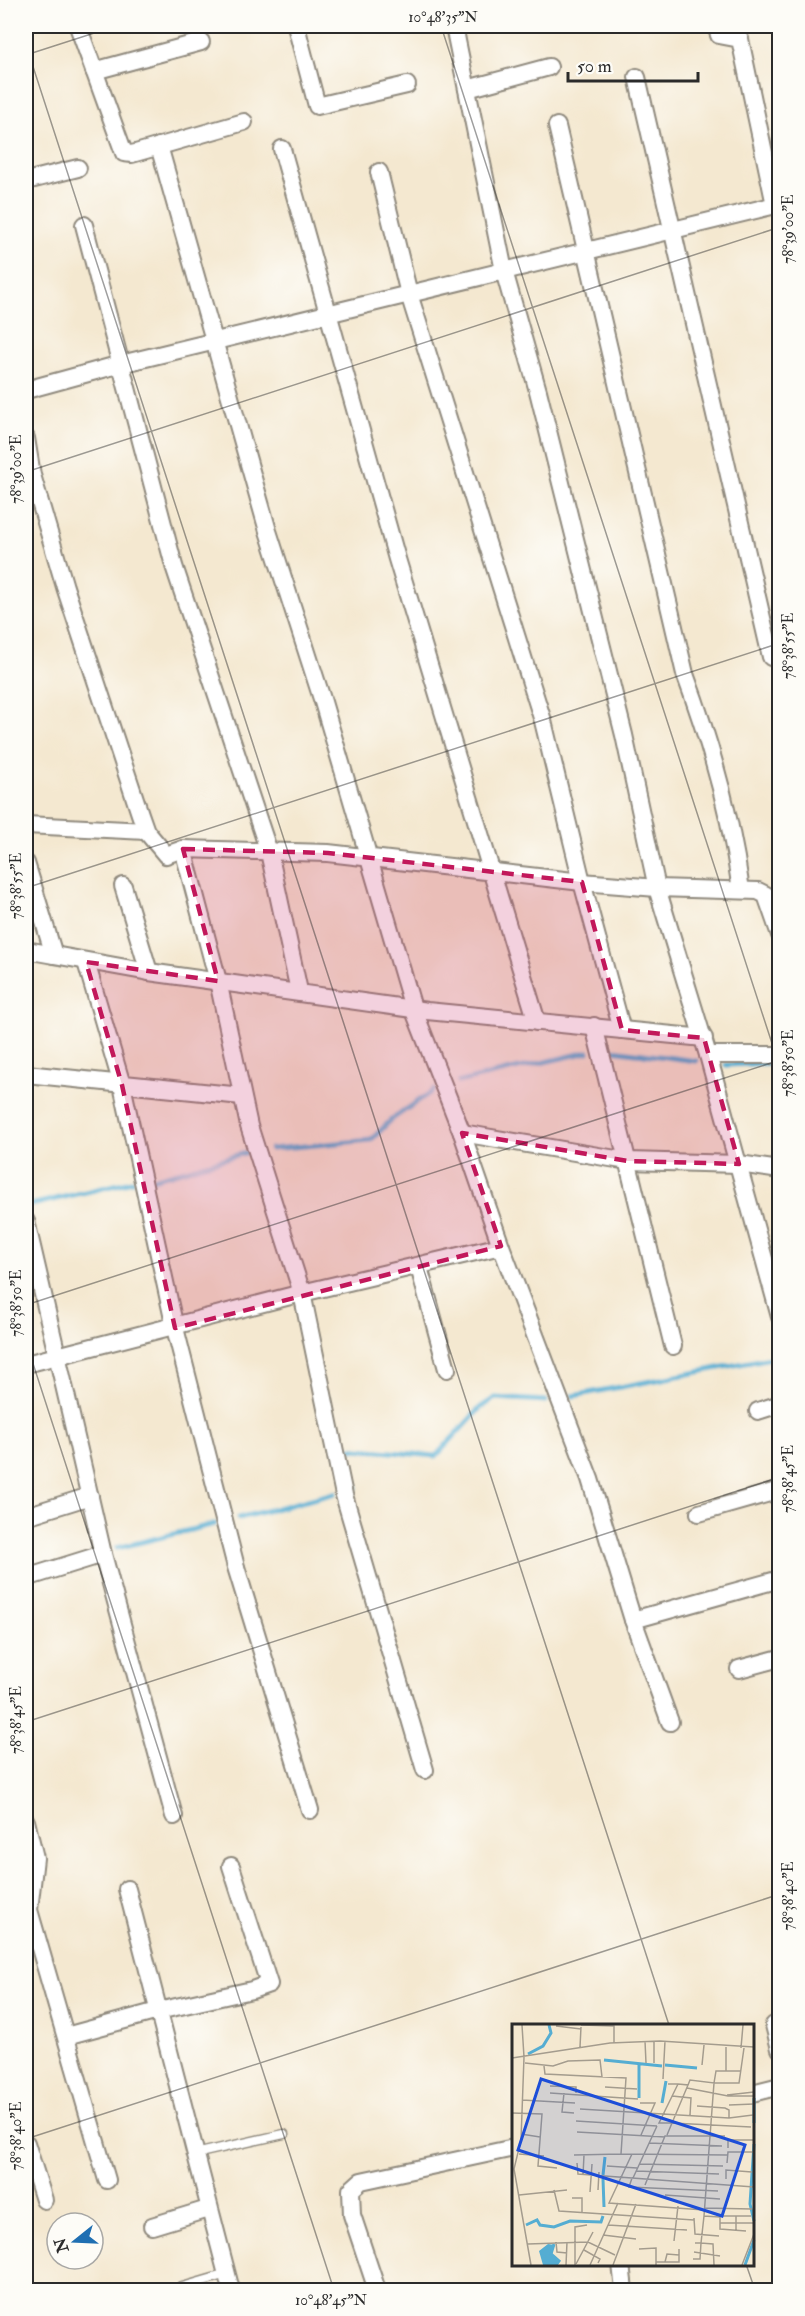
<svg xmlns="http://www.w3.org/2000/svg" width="805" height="2316" viewBox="0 0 805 2316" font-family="'IM FELL Double Pica',serif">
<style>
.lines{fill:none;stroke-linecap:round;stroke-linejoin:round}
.stream{stroke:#55add2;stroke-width:5}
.lane-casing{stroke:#908a7e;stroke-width:11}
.street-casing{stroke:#908a7e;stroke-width:20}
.lane{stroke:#fff;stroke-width:8}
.street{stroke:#fff;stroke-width:16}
.marked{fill:#c2185b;fill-opacity:0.2;stroke:#c2185b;stroke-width:4.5;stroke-dasharray:12 8;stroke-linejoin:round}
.ticks{fill:none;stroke:#2b2b2b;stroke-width:1.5;stroke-opacity:0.45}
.inset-river{fill:none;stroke:#55add2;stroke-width:3}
.inset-road{fill:none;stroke:#a49c8e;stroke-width:1.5}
.view{fill:#1d4ed8;fill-opacity:0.15;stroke:#1d4ed8;stroke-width:3}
.inset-edge{fill:none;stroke:#2b2b2b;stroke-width:3}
.neatline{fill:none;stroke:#2b2b2b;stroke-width:2}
.ticks-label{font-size:15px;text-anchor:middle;fill:#2b2b2b}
</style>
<rect width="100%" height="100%" fill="#fdfcf7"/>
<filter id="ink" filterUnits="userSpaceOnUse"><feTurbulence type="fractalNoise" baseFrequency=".0167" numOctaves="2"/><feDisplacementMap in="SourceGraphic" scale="12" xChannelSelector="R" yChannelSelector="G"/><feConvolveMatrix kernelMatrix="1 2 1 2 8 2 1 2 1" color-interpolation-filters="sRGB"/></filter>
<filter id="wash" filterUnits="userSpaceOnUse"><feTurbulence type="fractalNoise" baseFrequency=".008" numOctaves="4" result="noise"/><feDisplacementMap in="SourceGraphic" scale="24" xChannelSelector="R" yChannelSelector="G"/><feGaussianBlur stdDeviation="1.35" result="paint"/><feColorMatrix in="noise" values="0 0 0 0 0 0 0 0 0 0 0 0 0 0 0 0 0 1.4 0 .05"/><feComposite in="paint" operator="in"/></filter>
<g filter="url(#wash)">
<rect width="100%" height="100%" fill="#f4e8d0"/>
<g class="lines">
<g class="stream">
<polyline points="613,1050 696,1061"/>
<polyline points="726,1065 769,1063"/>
<polyline points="459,1082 588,1052"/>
<polyline points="271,1149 371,1140 391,1120 434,1090"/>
<polyline points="146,1181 248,1152"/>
<polyline points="31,1205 132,1181"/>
<polyline points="573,1396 776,1357"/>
<polyline points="356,1487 346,1448 436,1456 481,1407 495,1398 546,1401"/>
<polyline points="239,1518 335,1493"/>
<polyline points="117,1548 215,1524"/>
</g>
</g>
</g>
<g filter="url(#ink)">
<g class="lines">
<defs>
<g id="lane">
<polyline points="195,2154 284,2134"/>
<polyline points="172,2290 227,2274"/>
</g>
<g id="street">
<polyline points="78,26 124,153 132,154 244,122"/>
<polyline points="296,26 317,106 407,85"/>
<polyline points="454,26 504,271 538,391 624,735 657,888 708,1055 780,1317"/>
<polyline points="716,26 719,35 740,39 775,205"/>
<polyline points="94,71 201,42"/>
<polyline points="637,77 771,657"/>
<polyline points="467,89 549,67"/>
<path d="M557,126L685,674C711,744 731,816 741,890"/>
<polyline points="159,146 268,531 323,702 413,1008 462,1133 501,1246"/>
<polyline points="282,149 397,559 537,1022"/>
<polyline points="379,172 409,294 543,721 582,882 622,1030"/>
<polyline points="26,181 78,168"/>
<polyline points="84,225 174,566 269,852 299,991"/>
<polyline points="26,390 121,364 780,204"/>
<polyline points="26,438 32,475 65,587 140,814 146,831 166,855 183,849 328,853 582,882 657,888 758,891 766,895 780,935"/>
<polyline points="26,825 146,831"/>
<polyline points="183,849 218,981 249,1126 302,1293 344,1495 425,1770"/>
<polyline points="26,863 54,955 26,950"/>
<polyline points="123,886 149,972"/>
<polyline points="54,955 149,972 427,1011 704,1038"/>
<polyline points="86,962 122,1085 175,1328 236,1567 310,1810"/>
<polyline points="594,1026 673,1346"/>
<polyline points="708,1055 780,1055"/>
<polyline points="26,1074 242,1096"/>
<polyline points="462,1133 628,1161 739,1164 780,1170"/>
<polyline points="26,1221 103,1554 174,1816"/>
<polyline points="419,1267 447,1369"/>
<polyline points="26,1364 302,1293 501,1246 590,1479 633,1620 670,1722"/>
<polyline points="758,1411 780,1404"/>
<polyline points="699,1513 780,1490"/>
<polyline points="26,1516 90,1496"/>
<polyline points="26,1578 103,1554"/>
<polyline points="633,1620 780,1579"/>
<polyline points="739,1669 780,1658"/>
<polyline points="26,1821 35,1858 29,1910 107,2180"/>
<polyline points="127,1889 231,2290"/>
<polyline points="774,2025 780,2049"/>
<polyline points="66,2036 158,2011 252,1990 269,1984 231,1866"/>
<polyline points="752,2093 780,2086"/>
<polyline points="26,2143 44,2200"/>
<polyline points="152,2226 208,2209"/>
<polyline points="621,2264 624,2290"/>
<polyline points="377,2290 352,2215 351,2190 361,2181 514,2148"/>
</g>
</defs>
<use href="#lane" class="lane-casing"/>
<use href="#street" class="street-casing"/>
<use href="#lane" class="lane"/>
<use href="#street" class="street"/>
</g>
</g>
<path class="marked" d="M183,849L328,853L582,882L622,1030L704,1038L739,1164L628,1161L462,1133L501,1246L175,1328L122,1085L86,962L218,981Z"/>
<path class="ticks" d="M441,26L780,1068M26,45L669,2025M26,55L116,26M26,472L780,227M26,888L780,643M26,1305L780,1060M26,1342L334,2290M26,1722L780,1477M26,2139L780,1894M746,2264L755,2290"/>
<g transform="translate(512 2024)">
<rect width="242" height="242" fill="#f4e8d0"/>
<path d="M36,220L43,221L39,230L47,237L44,241H31L27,227Z" fill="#55add2"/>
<path class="inset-river" d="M16,30L31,22L39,9L37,1M92,36L150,42M127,41V74M153,41L185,44M242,74V99M150,79L154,57M242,120L238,180L242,197M91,151L93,133M91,155L92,183M14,201L25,196L28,201L42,203L58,197L89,198L91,192M42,220L39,230L47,237L44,241M233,241L242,216"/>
<path class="inset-road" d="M10,1L12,33M69,1L102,2V19M44,2L69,5M133,17L134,39M68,23L69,3M229,24L231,1M12,33L9,116L2,145L19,241M0,34L98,19L148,17L242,23M13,39L41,42L56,37L88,36L90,53M142,39V17M190,41L192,21M32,42L33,50L114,54L109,130L62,131M214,47V23M151,55L153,17M156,60H166L176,61L160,99H147L166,60M176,61L178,56L202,59L204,47H229M38,62L64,63V69M93,63L125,65M175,64L216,72H242M38,69L126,75M52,69L50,88L62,89M215,71L242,68M160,72L179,74L178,91M10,76L63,79M128,79H143L129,111M217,81L242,80M185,82L213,84L217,86V94M68,85L217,94L241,91M0,89L30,90L26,142L45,144M64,97L145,102M65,108L153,113M9,110L28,113M155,111L160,99L239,103M137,119L210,122M216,124V116H242M242,129V156M7,130L32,132M109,130L215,131M120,130L97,179L192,186M65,139L66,150L242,163M215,139L216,128H242M127,140L211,142M95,142L125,144M124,147L207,150M71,151L72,131M120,154L117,163L206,167M121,154L145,102M214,155V146L240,148M133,161L153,112H213M42,166L47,187L182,196M86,166L87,148M78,168L80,140M7,171L55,166M153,171L208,175M60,174H70V188M192,184L240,185M224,192H208V205L234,207M208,193L192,192L202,59H227L232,24M182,194L183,210L207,212M208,199H242M96,201L175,206M224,207V192H239M91,211L124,215M162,217L166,182M44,218L45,228L55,229M183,219H189L192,192M16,220L76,218L103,231M127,225L144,224V241M72,226L88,235L86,239M182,228L208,232M181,235H188L189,219L201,220L202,241M144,238H167V225M153,238L155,230L167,231M64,240L81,208M54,241L55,218M63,241V203L75,201M78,241L106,179M101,241L124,180M230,241L242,210"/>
<path class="view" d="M29,55L233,121L210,192L6,126Z"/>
<rect width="242" height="242" class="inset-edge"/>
</g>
<rect width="805" height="2316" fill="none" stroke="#fdfcf7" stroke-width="66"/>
<g transform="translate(75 2241) rotate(252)"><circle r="28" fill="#fdfcf7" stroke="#a9a8a5" stroke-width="1.5"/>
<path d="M0-4.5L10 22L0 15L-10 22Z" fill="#1f6fb2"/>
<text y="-9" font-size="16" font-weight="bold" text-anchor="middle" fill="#2b2b2b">N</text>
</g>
<path d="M568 72v9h130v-9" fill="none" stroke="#2b2b2b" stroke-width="3"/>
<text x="577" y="72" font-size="18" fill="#2b2b2b" stroke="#fdfcf7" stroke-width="4.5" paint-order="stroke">50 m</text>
<rect x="33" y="33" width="739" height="2250" class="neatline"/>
<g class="ticks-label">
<text x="443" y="22">10°48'35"N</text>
<text transform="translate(788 229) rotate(-90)" y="5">78°39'00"E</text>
<text transform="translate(16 469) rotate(-90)" y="5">78°39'00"E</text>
<text transform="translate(788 646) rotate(-90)" y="5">78°38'55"E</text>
<text transform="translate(16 886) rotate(-90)" y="5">78°38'55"E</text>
<text transform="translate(788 1063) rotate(-90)" y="5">78°38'50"E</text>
<text transform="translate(16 1303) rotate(-90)" y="5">78°38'50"E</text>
<text transform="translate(788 1479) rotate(-90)" y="5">78°38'45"E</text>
<text transform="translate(16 1720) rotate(-90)" y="5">78°38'45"E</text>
<text transform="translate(788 1896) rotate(-90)" y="5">78°38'40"E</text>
<text transform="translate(16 2136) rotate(-90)" y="5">78°38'40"E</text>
<text x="331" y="2305">10°48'45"N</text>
</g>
</svg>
